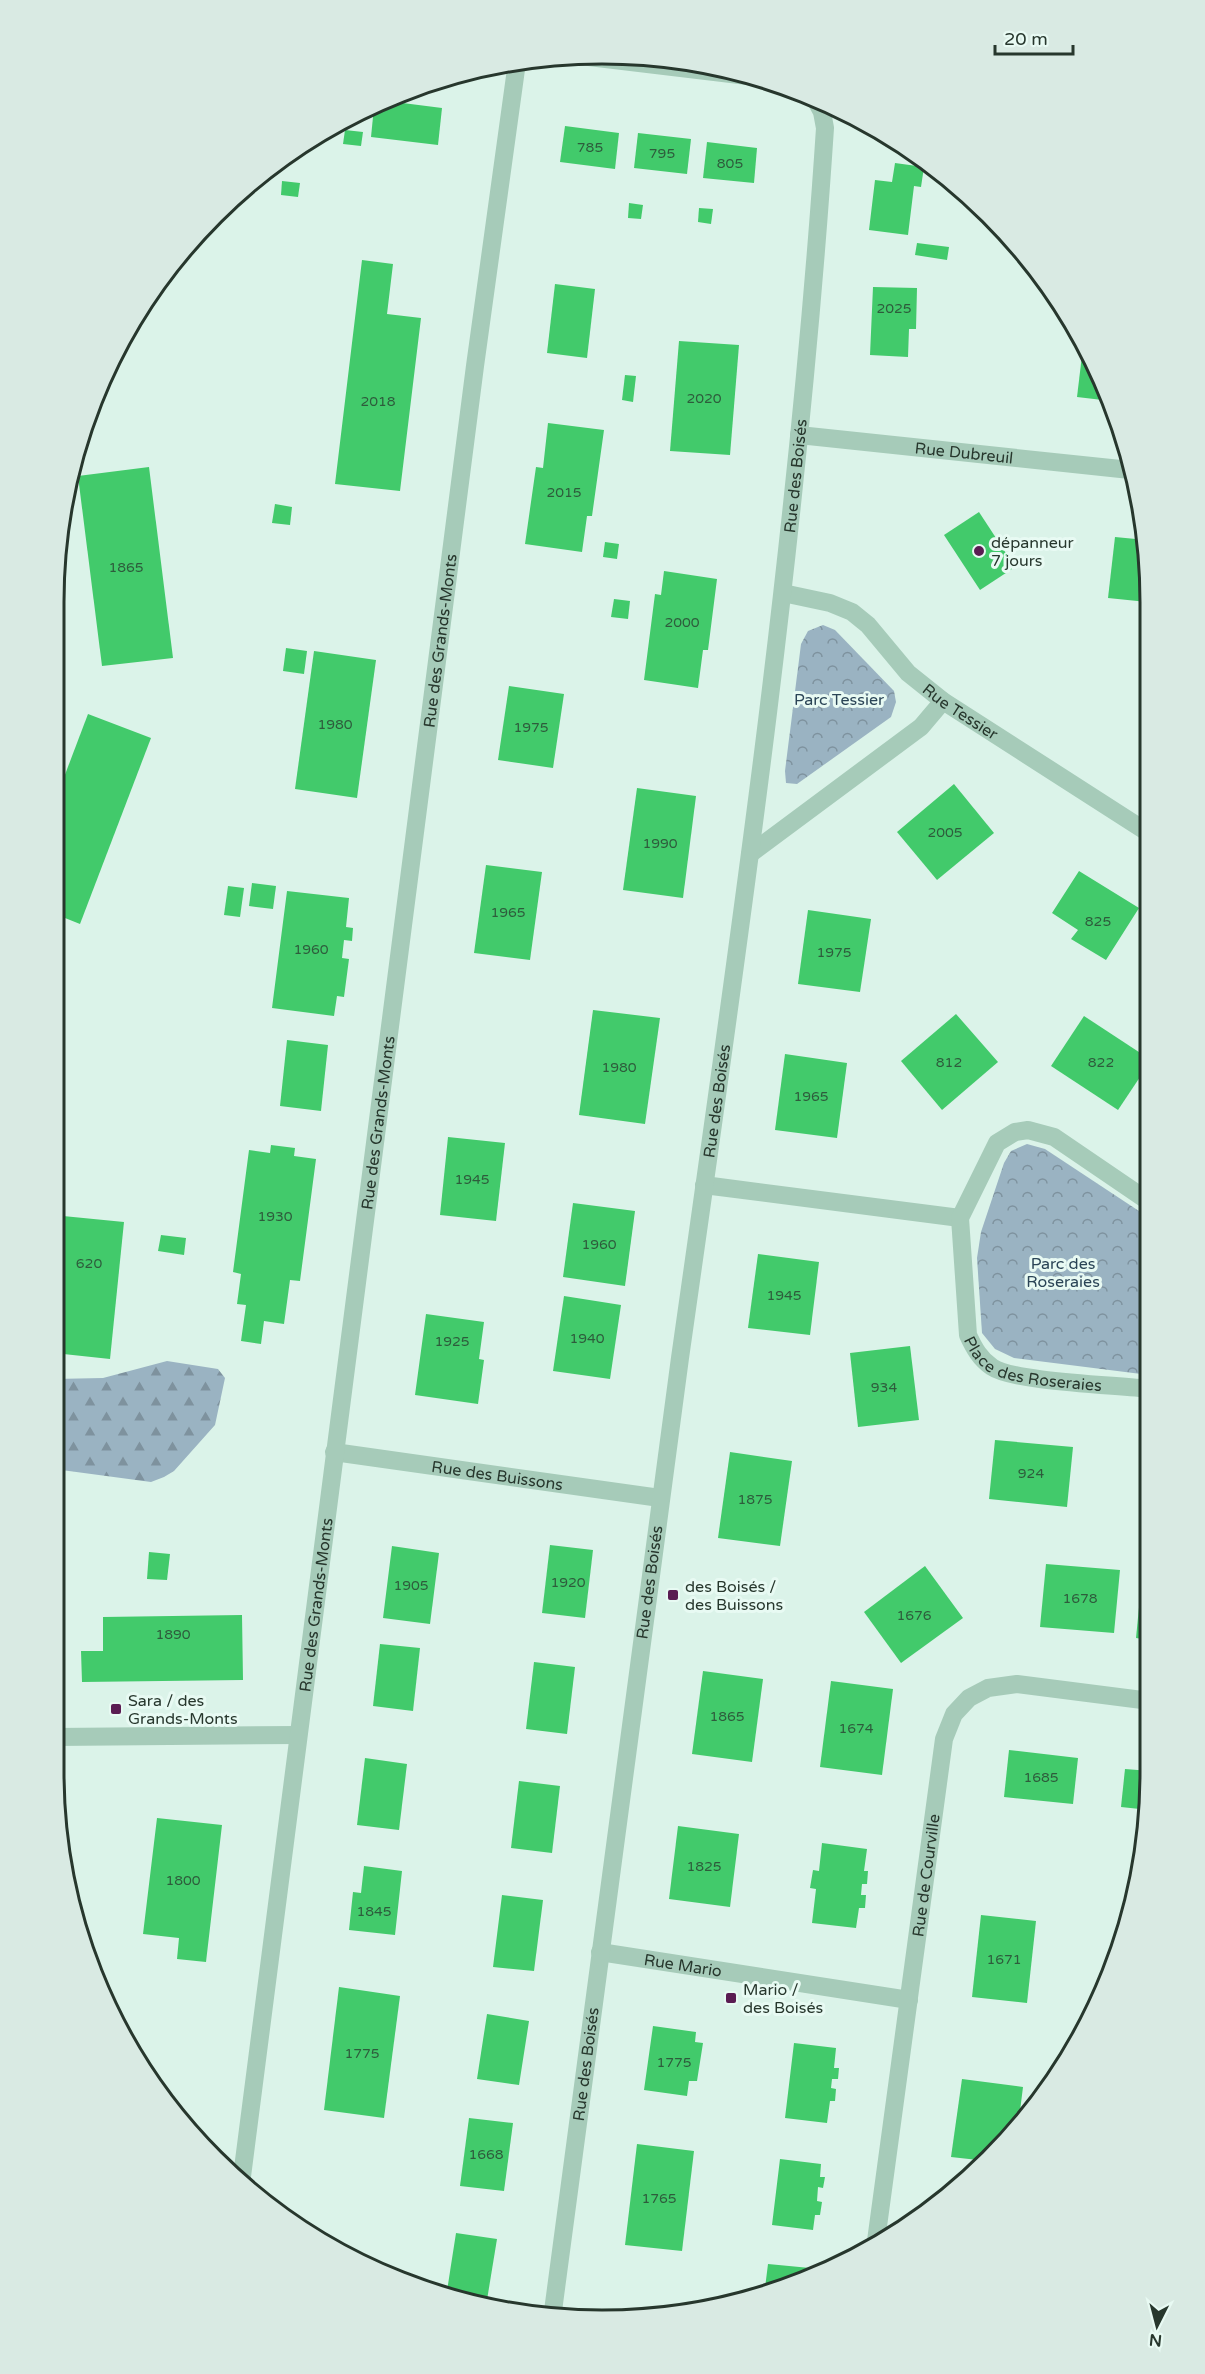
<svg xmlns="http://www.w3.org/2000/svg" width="1205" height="2374" viewBox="0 0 1205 2374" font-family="'Varela Round',sans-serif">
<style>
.forest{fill:url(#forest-firs)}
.park{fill:url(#park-crowns)}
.building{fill:#42ca6b}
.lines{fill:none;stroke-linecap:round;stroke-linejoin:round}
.minor{stroke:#a6cbb9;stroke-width:18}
.poi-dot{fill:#5a1c52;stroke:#e8faf3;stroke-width:2}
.labels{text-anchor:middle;stroke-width:6;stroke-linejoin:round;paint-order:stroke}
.number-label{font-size:14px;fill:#2e5c3c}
.street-label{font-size:16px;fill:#27372d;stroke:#e8faf3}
.poi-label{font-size:16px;fill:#27372d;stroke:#e8faf3;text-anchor:start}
.park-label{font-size:16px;fill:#2a4456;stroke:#e8faf3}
.rim{fill:none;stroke:#27372d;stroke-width:3}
</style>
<defs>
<pattern id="forest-firs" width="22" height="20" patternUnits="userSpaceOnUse" patternTransform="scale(1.5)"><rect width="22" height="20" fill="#9ab3c2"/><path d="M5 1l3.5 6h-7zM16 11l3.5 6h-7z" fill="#7e929e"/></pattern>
<pattern id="park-crowns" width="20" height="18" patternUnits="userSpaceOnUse" patternTransform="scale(1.5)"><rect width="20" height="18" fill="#9ab3c2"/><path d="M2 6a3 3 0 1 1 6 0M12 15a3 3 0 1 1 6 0" fill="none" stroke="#7e929e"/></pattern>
</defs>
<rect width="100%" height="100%" fill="#dbf3e9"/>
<polygon class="forest" points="167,1361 218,1369 225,1378 215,1425 174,1471 164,1477 151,1482 54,1469 54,1379 103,1378"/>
<g class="park">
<polygon points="823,625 835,630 894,691 896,702 891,717 797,784 786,783 785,771 801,644 808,631"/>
<polygon points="1027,1144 1045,1149 1148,1217 1149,1375 1014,1358 995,1349 982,1333 977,1258 981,1232 1004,1163 1011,1151"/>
</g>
<g class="building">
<polygon points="387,101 442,108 438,145 371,137 374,107"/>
<polygon points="565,126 619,133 615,169 560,162"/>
<polygon points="345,130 363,132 361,146 343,144"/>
<polygon points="638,133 691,139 687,174 634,168"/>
<polygon points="707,142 757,148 754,183 703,178"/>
<polygon points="895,163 924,167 921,187 914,186 908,235 869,230 875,180 892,182"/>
<polygon points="282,181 300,183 298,197 281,195"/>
<polygon points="629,203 643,205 641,219 628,218"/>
<polygon points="699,208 713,209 711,224 698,222"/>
<polygon points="917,243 949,247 947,260 915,255"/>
<polygon points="362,260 393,264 387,314 421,318 400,491 335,484"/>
<polygon points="555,284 595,289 587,358 547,353"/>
<polygon points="873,287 917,288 916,329 909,329 908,357 870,355"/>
<polygon points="679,341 739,345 730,455 670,451"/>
<polygon points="1083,347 1109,393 1111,401 1077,397"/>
<polygon points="625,375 636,376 633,402 622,400"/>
<polygon points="548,423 604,430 592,516 587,516 582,552 525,544 536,467 543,468"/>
<polygon points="149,467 173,658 102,666 78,476"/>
<polygon points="275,504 292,507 290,525 272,523"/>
<polygon points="979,512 1015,567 980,590 944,535"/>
<polygon points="1115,537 1146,540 1147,602 1108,598"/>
<polygon points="605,542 619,544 617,559 603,557"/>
<polygon points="664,571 717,579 708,650 703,650 698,688 644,680 655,594 661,595"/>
<polygon points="614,599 630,601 628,619 611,617"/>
<polygon points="286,648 307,651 304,674 283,671"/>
<polygon points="314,651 376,660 357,798 295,789"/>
<polygon points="509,686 564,694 553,768 498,760"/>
<polygon points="88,714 151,738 80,924 55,914 55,801"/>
<polygon points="954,784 994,833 937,880 897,832"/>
<polygon points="637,788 696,796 683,898 623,890"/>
<polygon points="486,865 542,872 530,960 474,953"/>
<polygon points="1079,871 1139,908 1106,960 1071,939 1078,930 1052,913"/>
<polygon points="252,883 276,886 273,909 249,906"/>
<polygon points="228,886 244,888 240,917 224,915"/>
<polygon points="287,891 349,898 346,927 353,928 352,941 344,940 342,958 349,959 344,997 337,996 334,1016 272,1008"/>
<polygon points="808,910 871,919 860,992 798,984"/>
<polygon points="593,1010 660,1018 645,1124 579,1115"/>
<polygon points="956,1014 998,1062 942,1110 901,1061"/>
<polygon points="1084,1016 1148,1058 1148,1065 1118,1110 1051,1066"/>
<polygon points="287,1040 328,1045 321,1111 280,1106"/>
<polygon points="785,1054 847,1063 837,1138 775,1130"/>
<polygon points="448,1137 505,1143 496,1221 440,1215"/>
<polygon points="271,1145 295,1148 294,1156 316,1159 300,1281 290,1280 284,1324 264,1321 261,1344 241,1341 246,1305 237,1304 241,1274 233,1272 249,1150 270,1153"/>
<polygon points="573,1203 635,1211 625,1286 563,1277"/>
<polygon points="63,1216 124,1222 110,1359 54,1353 54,1303"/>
<polygon points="161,1235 186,1238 184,1255 158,1251"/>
<polygon points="758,1254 819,1262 810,1335 748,1328"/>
<polygon points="564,1296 621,1305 610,1379 553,1371"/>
<polygon points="426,1314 484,1322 479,1359 484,1360 478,1404 415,1395"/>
<polygon points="910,1346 919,1420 858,1427 850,1353"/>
<polygon points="995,1440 1073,1447 1067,1507 989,1499"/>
<polygon points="730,1452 792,1461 780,1546 718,1538"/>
<polygon points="550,1545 593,1550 585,1618 542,1613"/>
<polygon points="392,1546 439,1553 430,1624 383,1618"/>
<polygon points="149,1552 170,1554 167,1580 147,1579"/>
<polygon points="1046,1564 1120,1570 1114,1633 1040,1627"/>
<polygon points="925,1566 963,1618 901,1663 864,1612"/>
<polygon points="1141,1587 1149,1588 1149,1640 1136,1638"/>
<polygon points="242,1615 243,1680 82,1682 81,1651 103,1651 103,1617"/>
<polygon points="380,1644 420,1648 413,1711 373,1706"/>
<polygon points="534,1662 575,1667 567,1734 526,1729"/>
<polygon points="703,1671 763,1679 752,1762 692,1754"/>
<polygon points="831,1681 893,1689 882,1775 820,1767"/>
<polygon points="1009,1750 1078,1758 1073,1804 1004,1797"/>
<polygon points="365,1758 407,1764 399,1830 357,1825"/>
<polygon points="1125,1769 1150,1771 1149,1810 1121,1807"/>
<polygon points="519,1781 560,1786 552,1853 511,1848"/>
<polygon points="157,1818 222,1825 206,1962 177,1959 179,1938 143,1934"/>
<polygon points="678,1826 739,1834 730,1907 669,1899"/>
<polygon points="822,1843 867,1849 864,1871 868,1871 867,1884 862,1884 861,1895 866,1895 865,1908 859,1908 856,1928 812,1923 816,1889 810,1888 813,1870 819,1871"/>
<polygon points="364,1866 402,1871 395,1935 349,1930 353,1892 361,1893"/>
<polygon points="502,1895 543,1900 534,1971 493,1967"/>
<polygon points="981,1915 1036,1921 1027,2003 972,1997"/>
<polygon points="339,1987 400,1996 384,2118 324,2110"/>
<polygon points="487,2014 529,2021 519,2085 477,2079"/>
<polygon points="653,2026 696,2032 695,2042 703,2043 697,2081 689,2081 687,2096 644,2090"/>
<polygon points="794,2043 836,2048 834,2068 839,2068 838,2079 832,2079 831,2088 836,2089 835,2101 830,2101 827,2123 785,2118"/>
<polygon points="962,2079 1023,2087 1019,2119 987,2161 951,2157"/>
<polygon points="469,2118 513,2123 504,2191 460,2186"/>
<polygon points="637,2144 694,2151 682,2251 625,2245"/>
<polygon points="780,2159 821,2164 820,2177 825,2177 823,2188 818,2187 817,2201 822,2202 820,2215 815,2215 813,2230 772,2225"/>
<polygon points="456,2233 497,2239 486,2306 447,2291"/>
<polygon points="768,2264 810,2268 809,2274 765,2288"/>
</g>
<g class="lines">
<g class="minor">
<polyline points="589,57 756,77"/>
<path id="s1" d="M799,435L1130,470"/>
<path id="s2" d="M783,593L830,603L852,612L868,625L908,673L943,701L1147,832"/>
<polyline points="750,854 921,727 943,701"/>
<polyline points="704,1185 960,1218"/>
<path id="s3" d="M1148,1201L1054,1137L1028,1130L1015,1132L997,1143L960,1218L968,1335C974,1348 980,1359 992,1367C1013,1382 1118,1385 1149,1389"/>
<path id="s4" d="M334,1452L660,1498"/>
<polyline points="54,1737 298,1735"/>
<path id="s5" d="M600,1952L909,2000"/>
<path id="s6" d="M241,2184L475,366L517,62"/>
<path id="s7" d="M876,2241L944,1739L954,1714L969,1698L988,1688L1017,1684L1150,1701"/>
<path id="s8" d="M553,2311C595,1993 635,1675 680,1358C738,949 798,540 825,128L822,112L815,99"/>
</g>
</g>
<g class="poi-dot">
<circle cx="979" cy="551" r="6"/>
<rect x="667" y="1589" width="12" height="12" rx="3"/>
<rect x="110" y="1703" width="12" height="12" rx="3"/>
<rect x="725" y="1992" width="12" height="12" rx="3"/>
</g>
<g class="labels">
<g class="number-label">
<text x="590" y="152">785</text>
<text x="662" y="158">795</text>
<text x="730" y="168">805</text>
<text x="894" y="313">2025</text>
<text x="704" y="403">2020</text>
<text x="378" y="406">2018</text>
<text x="564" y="497">2015</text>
<text x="126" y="572">1865</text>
<text x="682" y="627">2000</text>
<text x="335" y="729">1980</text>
<text x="531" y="732">1975</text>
<text x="945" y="837">2005</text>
<text x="660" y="848">1990</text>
<text x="508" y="917">1965</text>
<text x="1098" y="926">825</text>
<text x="311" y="954">1960</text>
<text x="834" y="957">1975</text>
<text x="949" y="1067">812</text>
<text x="1101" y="1067">822</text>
<text x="619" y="1072">1980</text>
<text x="811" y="1101">1965</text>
<text x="472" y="1184">1945</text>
<text x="275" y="1221">1930</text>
<text x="599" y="1249">1960</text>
<text x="89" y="1268">620</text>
<text x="784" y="1300">1945</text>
<text x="587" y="1343">1940</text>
<text x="452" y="1346">1925</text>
<text x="884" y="1392">934</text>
<text x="1031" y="1478">924</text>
<text x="755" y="1504">1875</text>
<text x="568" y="1587">1920</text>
<text x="411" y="1590">1905</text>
<text x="1080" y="1603">1678</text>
<text x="914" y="1620">1676</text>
<text x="173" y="1639">1890</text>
<text x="727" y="1721">1865</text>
<text x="856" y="1733">1674</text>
<text x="1041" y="1782">1685</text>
<text x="704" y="1871">1825</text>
<text x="183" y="1885">1800</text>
<text x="374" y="1916">1845</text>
<text x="1004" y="1964">1671</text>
<text x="362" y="2058">1775</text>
<text x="674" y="2067">1775</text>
<text x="486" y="2159">1668</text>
<text x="659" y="2203">1765</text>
</g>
<g class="street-label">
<text dy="6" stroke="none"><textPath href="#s1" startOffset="166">Rue Dubreuil</textPath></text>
<text dy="6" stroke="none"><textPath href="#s8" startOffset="1851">Rue des Boisés</textPath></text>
<text dy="6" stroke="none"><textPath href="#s6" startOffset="1556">Rue des Grands-Monts</textPath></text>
<text dy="6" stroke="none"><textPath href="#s2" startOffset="220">Rue Tessier</textPath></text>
<text dy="6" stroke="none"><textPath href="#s8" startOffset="1221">Rue des Boisés</textPath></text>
<text dy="6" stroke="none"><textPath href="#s6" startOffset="1070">Rue des Grands-Monts</textPath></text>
<text dy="6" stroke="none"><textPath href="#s3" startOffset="453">Place des Roseraies</textPath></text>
<text dy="6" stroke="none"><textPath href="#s4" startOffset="165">Rue des Buissons</textPath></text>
<text dy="6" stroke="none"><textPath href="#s8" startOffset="735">Rue des Boisés</textPath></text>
<text dy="6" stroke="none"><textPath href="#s6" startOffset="584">Rue des Grands-Monts</textPath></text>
<text dy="6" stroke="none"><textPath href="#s7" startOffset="369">Rue de Courville</textPath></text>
<text dy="6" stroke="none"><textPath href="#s5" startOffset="84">Rue Mario</textPath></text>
<text dy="6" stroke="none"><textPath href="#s8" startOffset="249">Rue des Boisés</textPath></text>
</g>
<g class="poi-label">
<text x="991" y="548">dépanneur<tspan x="991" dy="18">7 jours</tspan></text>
<text x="685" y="1592">des Boisés /<tspan x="685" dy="18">des Buissons</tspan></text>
<text x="128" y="1706">Sara / des<tspan x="128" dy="18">Grands-Monts</tspan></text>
<text x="743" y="1995">Mario /<tspan x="743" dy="18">des Boisés</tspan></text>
</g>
<g class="park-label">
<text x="839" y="705">Parc Tessier</text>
<text x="1063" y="1269">Parc des<tspan x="1063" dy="18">Roseraies</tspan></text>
</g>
</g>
<path d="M0 0H1205V2374H0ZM602 64H602A538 538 0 0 1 1140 602V1772A538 538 0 0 1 602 2310H602A538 538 0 0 1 64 1772V602A538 538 0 0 1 602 64Z" fill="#d9eae3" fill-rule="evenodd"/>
<path class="rim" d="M602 64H602A538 538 0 0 1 1140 602V1772A538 538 0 0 1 602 2310H602A538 538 0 0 1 64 1772V602A538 538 0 0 1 602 64Z"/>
<g transform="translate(1157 2326) rotate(186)" stroke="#e8faf3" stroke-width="4.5" paint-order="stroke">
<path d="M0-4.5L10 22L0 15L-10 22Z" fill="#27372d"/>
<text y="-9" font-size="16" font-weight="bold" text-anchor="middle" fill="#27372d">N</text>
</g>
<path d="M995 45v9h78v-9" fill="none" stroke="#27372d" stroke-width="3"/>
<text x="1004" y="45" font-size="18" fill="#27372d" stroke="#e8faf3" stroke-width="4.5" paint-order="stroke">20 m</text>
</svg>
